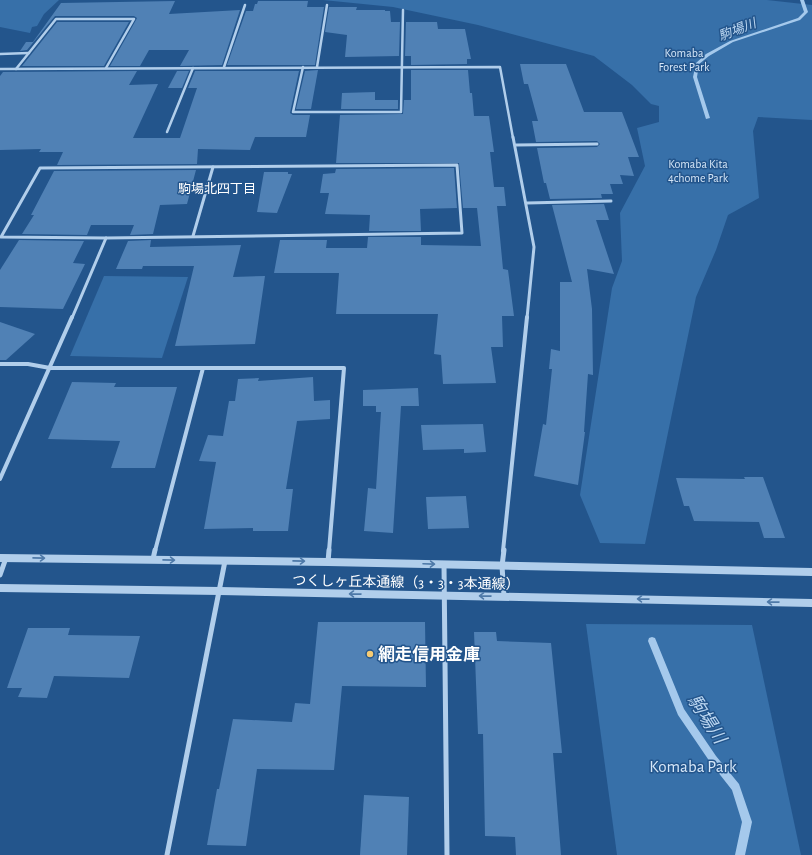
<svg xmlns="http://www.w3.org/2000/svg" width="812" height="855" viewBox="0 0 812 855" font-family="'Alegreya Sans','Noto Sans JP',sans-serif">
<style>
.green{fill:#3770a9}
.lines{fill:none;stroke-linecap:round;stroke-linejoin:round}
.stream{fill:#a5c9ec;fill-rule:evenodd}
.building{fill:#5081b5}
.minor-far3{stroke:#b1ceeb;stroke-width:2.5}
.minor-far2{stroke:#b1ceeb;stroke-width:3}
.minor-far1{stroke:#b1ceeb;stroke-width:4}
.minor{stroke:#b1ceeb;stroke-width:5}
.tertiary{fill:#b1ceeb;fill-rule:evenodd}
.oneway{stroke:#4e79a8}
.poi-dot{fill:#f7cb73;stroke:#23558c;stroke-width:1.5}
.labels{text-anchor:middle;stroke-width:3;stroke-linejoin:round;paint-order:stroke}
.far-park-label{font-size:12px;fill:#d6e7f8;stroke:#23558c}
.far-water-label{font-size:13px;font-style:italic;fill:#bdd8f2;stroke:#23558c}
.far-neighbourhood-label{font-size:13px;fill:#fff;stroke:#23558c}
.street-label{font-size:14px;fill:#fff;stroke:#23558c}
.near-poi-label{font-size:17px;font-weight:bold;fill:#fff;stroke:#23558c;text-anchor:start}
.near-park-label{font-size:17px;fill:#d6e7f8;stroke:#23558c}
.near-water-label{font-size:18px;font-style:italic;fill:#bdd8f2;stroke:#23558c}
</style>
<rect width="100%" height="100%" fill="#23558c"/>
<g class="green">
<polygon points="0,0 81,0 59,0 44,14 37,26 32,27 30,33 0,27"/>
<polygon points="323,0 767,0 812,5 812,120 758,117 753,131 759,198 728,215 716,250 696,297 645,544 600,543 580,495 612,288 622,261 620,213 645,166 637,128 659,122 659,106 651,104 632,85 594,56 478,25 393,7"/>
<polygon points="104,276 188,277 162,358 70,356"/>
<polygon points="586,624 752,625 801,855 617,855"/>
</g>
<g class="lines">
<g class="stream">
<polygon points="800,0 804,0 808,12 800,20 733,42 709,56 699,64 697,77 710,118 706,119 693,77 696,63 706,54 730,41 798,18 804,12"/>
<polygon points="652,637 655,638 684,709 716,756 739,784 752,822 745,855 735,855 742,822 732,790 710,762 678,715 648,641 649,638"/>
</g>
</g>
<g class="building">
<polygon points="175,1 169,14 240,10 222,65 180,66 189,50 149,50 140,66 110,66 136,20 137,18 134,16 55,16 27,50 20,51 26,42 33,42 61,3"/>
<polygon points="258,1 308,1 307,7 324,7 315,65 227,65 246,11 253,11 255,4 257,4"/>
<polygon points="329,7 357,7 356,10 385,10 385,11 390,11 391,22 400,22 399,56 345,57 347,35 325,32"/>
<polygon points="57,22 129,22 104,66 22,66"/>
<polygon points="406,22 437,22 438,29 465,29 471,59 467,59 467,64 411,65 411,56 405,56"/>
<polygon points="520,64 566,64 584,112 622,112 639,157 628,157 634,176 620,175 623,184 610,184 613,194 601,194 602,198 550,199 546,183 544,183 537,148 597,147 600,144 597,141 536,142 532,121 538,121 528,84 524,84"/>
<polygon points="318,70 311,109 296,109 305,71"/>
<polygon points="411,70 468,70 470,93 472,93 474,116 489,116 494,152 490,152 494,187 504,187 506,206 497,206 503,269 508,270 514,316 502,316 503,347 491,347 496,383 443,384 441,355 434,354 438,314 336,314 339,273 274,273 280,240 327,240 326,248 367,248 368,237 421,237 421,245 481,246 477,208 463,208 459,163 336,163 340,115 403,114 404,100 411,100"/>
<polygon points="137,71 129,85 158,84 133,138 180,138 197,88 188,88 195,71 299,71 290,113 293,115 310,115 306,137 255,137 250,150 198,149 197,164 57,165 63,152 39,152 41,149 0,150 0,76 3,72"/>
<polygon points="177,71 189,71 182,88 168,88"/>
<polygon points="375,92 375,100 398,100 398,109 341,109 342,93"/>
<polygon points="454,168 457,208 420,209 421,231 369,231 370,215 325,214 329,193 320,193 323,174 335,173 336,169"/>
<polygon points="196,170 187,204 160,205 153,234 130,235 134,225 91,225 87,235 22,234 34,215 31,215 54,171"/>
<polygon points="264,172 288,172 288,174 292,174 277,213 257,212"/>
<polygon points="604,204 609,220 596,220 614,274 587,269 592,309 593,375 588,374 584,432 585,432 578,485 534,476 543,424 546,425 552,369 549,369 551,349 560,351 560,282 572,282 552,205"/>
<polygon points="19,240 84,241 73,263 85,264 63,309 0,307 0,270"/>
<polygon points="151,240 150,247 241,245 233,277 265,276 255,344 175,346 194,266 143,266 142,269 116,269 128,241"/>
<polygon points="0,322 35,334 6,360 0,360"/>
<polygon points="313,377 314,401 330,400 330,419 297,421 286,489 293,489 288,531 253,531 253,528 204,529 216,462 199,461 208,435 223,436 229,401 235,401 238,379 259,378 258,381"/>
<polygon points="72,382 116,383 114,387 177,387 155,468 111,468 120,441 48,439"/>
<polygon points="418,388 419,406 401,406 393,533 364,531 368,488 376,489 381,412 376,412 376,406 363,406 363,390"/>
<polygon points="483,424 486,452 464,453 464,449 423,450 421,425"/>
<polygon points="744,477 763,477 785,538 764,538 759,522 694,521 689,506 684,506 676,478 745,479"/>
<polygon points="466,496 469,528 428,529 426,497"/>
<polygon points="318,622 425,622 426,687 342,686 334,770 257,769 246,846 207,845 217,789 219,789 233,719 292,722 295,703 310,704"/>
<polygon points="28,628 70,628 68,635 140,636 129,678 54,676 47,698 18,697 22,688 7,688"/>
<polygon points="474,632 496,632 497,641 551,643 562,753 553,753 561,855 516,855 515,837 485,836 483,734 478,734"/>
<polygon points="364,795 409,797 407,855 360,855"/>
</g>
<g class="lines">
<g class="minor-far3">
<polyline points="0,54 29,53"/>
<polyline points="224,67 245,5"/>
<polyline points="303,67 293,112 401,112 403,10"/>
<polyline points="317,67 327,5"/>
<polyline points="0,69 500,67 513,138"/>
<polyline points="16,69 56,19 134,19 106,68"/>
<polyline points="167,132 193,68"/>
</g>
<g class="minor-far2">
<polyline points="513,137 534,247 527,318"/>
<polyline points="516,145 597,144"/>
<polygon points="457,165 462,233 106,238 1,237 40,168"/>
<polyline points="527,203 611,201"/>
<polyline points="193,236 213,167"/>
<polyline points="72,318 106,238"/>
</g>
<g class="minor-far1">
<polyline points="0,364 28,364 50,368 344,368 329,551"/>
<polyline points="0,479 72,317"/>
<polyline points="155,551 203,368"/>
<polyline points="503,551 527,317"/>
</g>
<g class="minor">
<polyline points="504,550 502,566 504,596"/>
<polyline points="153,559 155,550"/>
<polyline points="328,562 329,550"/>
<polyline points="444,565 447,855"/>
<polyline points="0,575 6,558"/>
<polyline points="167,855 225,561"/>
</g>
<g class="tertiary">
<polygon points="0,554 328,558 812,568 812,576 328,566 0,562"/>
<polygon points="0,584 220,587 812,599 812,607 220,595 0,592"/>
</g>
</g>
<defs><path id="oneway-shaft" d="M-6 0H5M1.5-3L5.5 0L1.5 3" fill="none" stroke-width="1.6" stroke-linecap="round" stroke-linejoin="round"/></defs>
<g class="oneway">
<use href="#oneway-shaft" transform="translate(39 558) rotate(1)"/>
<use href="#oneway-shaft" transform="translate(169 560) rotate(1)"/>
<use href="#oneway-shaft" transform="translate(299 561) rotate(1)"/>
<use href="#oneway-shaft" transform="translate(429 564) rotate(2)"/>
<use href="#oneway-shaft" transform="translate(355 594) rotate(-179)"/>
<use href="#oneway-shaft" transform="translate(485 596) rotate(-179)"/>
<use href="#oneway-shaft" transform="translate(643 599) rotate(-179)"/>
<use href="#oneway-shaft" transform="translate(773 602) rotate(-179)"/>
</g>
<circle class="poi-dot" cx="370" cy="654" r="4"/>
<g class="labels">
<g class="far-park-label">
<text x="684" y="57">Komaba<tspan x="684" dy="14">Forest Park</tspan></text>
<text x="698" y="168">Komaba Kita<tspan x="698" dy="14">4chome Park</tspan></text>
</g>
<g class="far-water-label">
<text transform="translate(737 29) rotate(-21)" y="5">駒場川</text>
</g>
<g class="far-neighbourhood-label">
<text x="217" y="193">駒場北四丁目</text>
</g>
<g class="street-label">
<text transform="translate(406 582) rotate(1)" y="5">つくしヶ丘本通線（3・3・3本通線）</text>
</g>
<g class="near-poi-label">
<text x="378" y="660">網走信用金庫</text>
</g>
<g class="near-park-label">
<text x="693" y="772">Komaba Park</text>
</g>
<g class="near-water-label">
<text transform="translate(707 719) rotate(57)" y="6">駒場川</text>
</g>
</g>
</svg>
